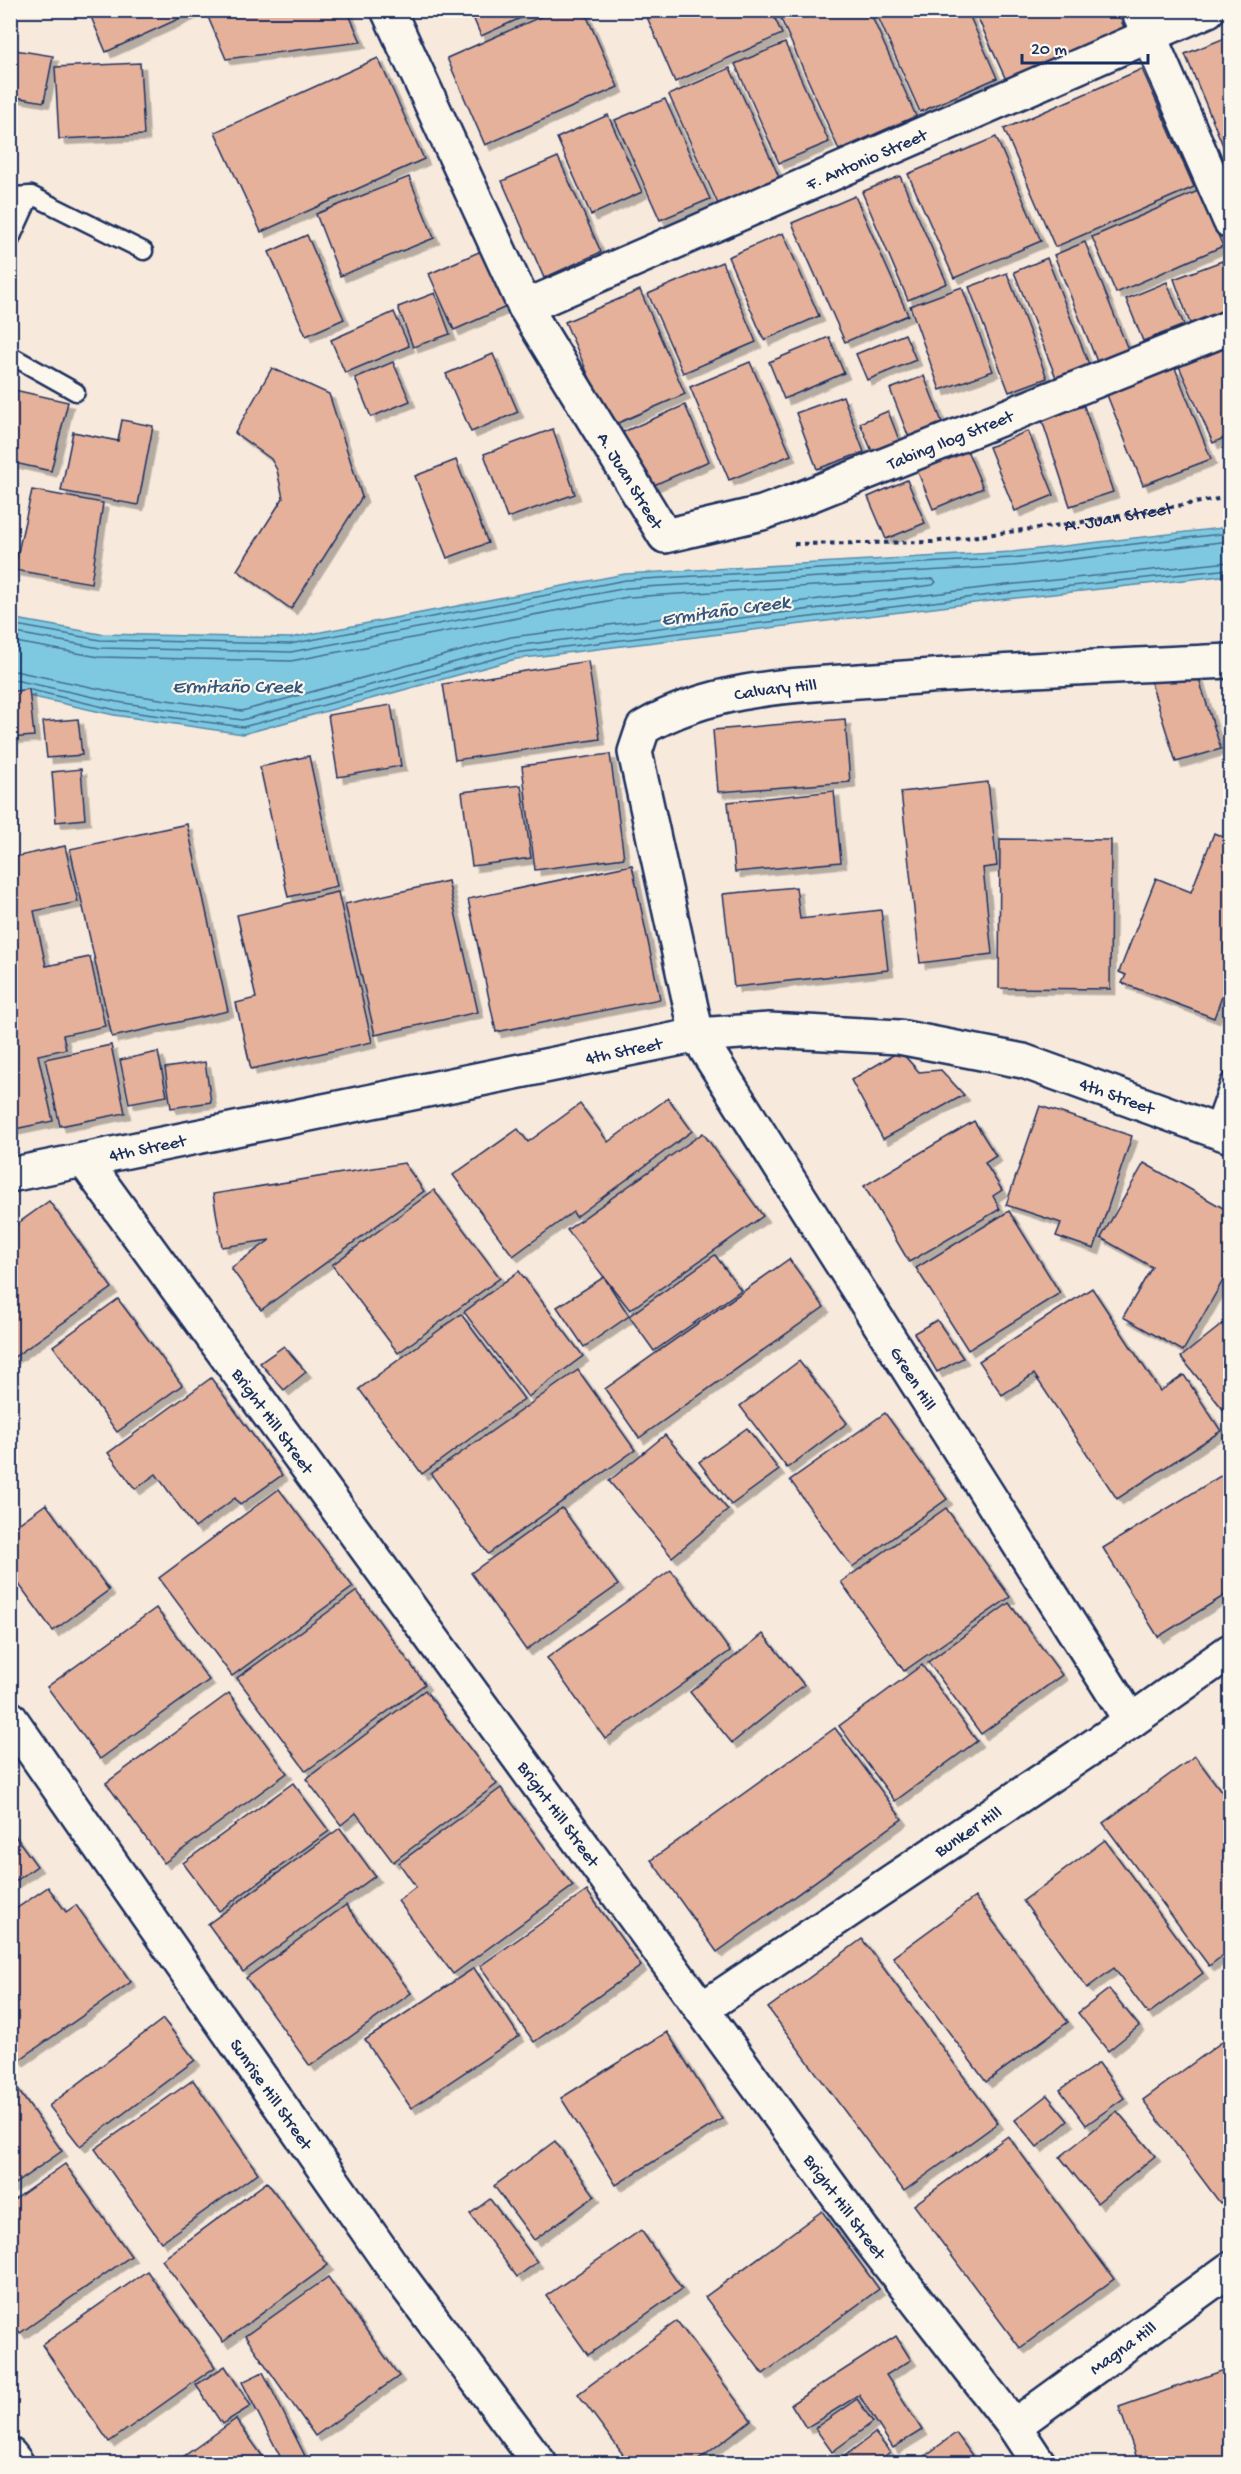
<svg xmlns="http://www.w3.org/2000/svg" width="1241" height="2474" viewBox="0 0 1241 2474" font-family="'Gochi Hand',sans-serif">
<style>
.water{fill:#7fc9e0;stroke:#578bac;stroke-width:1.5}
.lines{fill:none;stroke-linecap:round;stroke-linejoin:round}
.shore{stroke:#436d92;stroke-width:1.5}
.building{fill:#e6b19a;stroke:#1b2f5e;stroke-width:1.5;filter:url(#shadow)}
.service-casing{stroke:#1b2f5e;stroke-width:21}
.minor-casing{stroke:#1b2f5e;stroke-width:38}
.path{stroke:#1b2f5e;stroke-width:4;stroke-dasharray:4.5 4.5;stroke-linecap:butt}
.service{stroke:#fbf7ec;stroke-width:16}
.minor{stroke:#fbf7ec;stroke-width:33}
.labels{text-anchor:middle;stroke-width:4.5;stroke-linejoin:round;paint-order:stroke}
.street-label{font-size:18px;fill:#1b2f5e;stroke:#fbf7ec}
.water-label{font-size:20px;font-style:italic;fill:#34567e;stroke:#fbf7ec}
</style>
<defs>
<filter id="shadow"><feDropShadow dx="5.5" dy="5.5" stdDeviation="0" flood-color="#0004"/></filter>
</defs>
<rect width="100%" height="100%" fill="#f7e9dc"/>
<filter id="ink" filterUnits="userSpaceOnUse"><feTurbulence type="fractalNoise" baseFrequency=".0167" numOctaves="2"/><feDisplacementMap in="SourceGraphic" scale="12" xChannelSelector="R" yChannelSelector="G"/><feConvolveMatrix kernelMatrix="1 2 1 2 8 2 1 2 1" color-interpolation-filters="sRGB"/></filter>
<g filter="url(#ink)">
<polygon class="water" points="1230,527 1230,575 1007,599 516,659 243,734 114,715 11,692 10,618 100,634 290,638 625,574 1012,552"/>
<g class="lines">
<g class="shore">
<polyline points="10,624 100,640 290,644 626,580 1012,558 1230,533"/>
<polyline points="10,632 100,648 291,652 627,588 1013,566 1230,541"/>
<polyline points="10,641 99,657 291,661 628,597 933,579 936,582 933,585 511,637 242,711 119,693 10,670"/>
<polyline points="10,679 117,702 242,720 514,646 1006,585 1230,562"/>
<polyline points="31,690 116,710 243,727 515,653 1007,593 1230,569"/>
</g>
</g>
<g class="building">
<polygon points="88,10 198,10 106,52"/>
<polygon points="205,10 347,10 361,42 226,59"/>
<polygon points="470,10 538,10 481,36"/>
<polygon points="556,10 584,10 618,87 485,145 447,58"/>
<polygon points="644,10 771,10 782,34 675,82"/>
<polygon points="777,10 869,10 916,116 839,150"/>
<polygon points="875,10 967,10 997,78 920,112"/>
<polygon points="984,10 1117,10 1125,30 1007,82 976,14"/>
<polygon points="1230,36 1230,160 1229,160 1185,54"/>
<polygon points="785,43 829,142 779,163 735,64"/>
<polygon points="15,50 53,56 44,102 10,96 10,76"/>
<polygon points="378,58 424,159 261,232 215,132"/>
<polygon points="140,63 144,135 59,139 55,67"/>
<polygon points="730,68 779,177 718,204 669,95"/>
<polygon points="1142,69 1194,187 1055,247 1004,129"/>
<polygon points="665,99 710,199 660,220 615,120"/>
<polygon points="608,115 642,192 591,215 557,138"/>
<polygon points="996,137 1041,241 954,278 908,174"/>
<polygon points="558,157 601,252 544,278 502,181"/>
<polygon points="900,176 947,283 908,300 862,192"/>
<polygon points="409,177 434,238 340,276 316,214"/>
<polygon points="1198,191 1223,246 1116,293 1092,237"/>
<polygon points="855,196 908,315 845,342 792,223"/>
<polygon points="783,233 819,316 764,340 728,257"/>
<polygon points="307,235 344,319 306,336 269,252"/>
<polygon points="1085,242 1129,352 1098,364 1054,255"/>
<polygon points="488,248 513,304 454,330 429,274"/>
<polygon points="1047,258 1090,367 1057,380 1014,272"/>
<polygon points="1222,261 1230,284 1230,314 1192,329 1174,279"/>
<polygon points="722,262 756,342 683,373 648,294"/>
<polygon points="1007,273 1047,378 1009,392 969,287"/>
<polygon points="1167,282 1184,325 1143,341 1126,299"/>
<polygon points="962,287 993,371 940,390 910,306"/>
<polygon points="640,290 685,394 611,426 565,322"/>
<polygon points="435,293 450,334 413,347 398,307"/>
<polygon points="394,312 409,346 345,373 331,340"/>
<polygon points="905,334 916,360 867,380 856,354"/>
<polygon points="829,337 844,373 784,399 769,362"/>
<polygon points="1230,341 1230,435 1213,443 1178,364"/>
<polygon points="493,354 518,412 471,432 446,374"/>
<polygon points="393,362 410,401 371,417 355,378"/>
<polygon points="750,362 791,455 729,480 690,387"/>
<polygon points="272,368 329,394 362,497 291,609 237,570 283,498 277,470 271,459 235,433"/>
<polygon points="1175,368 1211,459 1143,485 1107,395"/>
<polygon points="924,376 947,435 913,448 890,389"/>
<polygon points="10,389 68,402 51,471 10,462"/>
<polygon points="843,396 864,452 817,469 796,413"/>
<polygon points="685,405 709,461 647,488 623,432"/>
<polygon points="1084,406 1113,492 1070,506 1042,420"/>
<polygon points="888,411 901,445 874,456 860,423"/>
<polygon points="122,420 153,426 138,505 61,491 73,432 118,441"/>
<polygon points="553,429 575,494 507,518 484,454"/>
<polygon points="1028,431 1054,495 1015,511 989,447"/>
<polygon points="967,450 983,488 933,509 917,470"/>
<polygon points="456,460 488,543 447,558 415,476"/>
<polygon points="907,480 925,523 886,539 868,497"/>
<polygon points="32,490 103,503 91,583 14,570"/>
<polygon points="588,661 600,739 455,760 443,684"/>
<polygon points="1196,670 1221,749 1176,762 1151,683"/>
<polygon points="29,689 34,736 10,738 10,692"/>
<polygon points="391,705 401,766 338,777 328,715"/>
<polygon points="78,719 82,755 47,758 43,722"/>
<polygon points="845,719 850,782 718,792 713,730"/>
<polygon points="610,754 624,858 535,870 522,766"/>
<polygon points="309,756 337,886 288,897 260,767"/>
<polygon points="81,769 85,819 56,822 52,772"/>
<polygon points="988,782 997,866 983,868 992,954 920,963 901,792"/>
<polygon points="521,785 531,858 472,866 462,792"/>
<polygon points="834,791 841,862 735,872 728,802"/>
<polygon points="187,824 228,1011 112,1037 70,849"/>
<polygon points="1214,833 1230,840 1230,975 1214,1018 1122,983 1126,975 1119,972 1156,878 1191,892"/>
<polygon points="1000,839 1111,840 1110,989 999,988"/>
<polygon points="65,846 78,902 34,911 46,966 90,957 105,1026 63,1035 66,1049 38,1055 53,1121 10,1130 10,858"/>
<polygon points="632,865 660,999 496,1032 468,899"/>
<polygon points="448,881 478,1012 375,1035 345,904"/>
<polygon points="796,887 800,919 881,910 888,970 734,987 723,894"/>
<polygon points="338,892 372,1042 251,1069 236,1003 256,998 237,915"/>
<polygon points="111,1045 125,1113 60,1126 45,1059"/>
<polygon points="900,1051 919,1072 941,1070 964,1095 883,1139 851,1080"/>
<polygon points="158,1052 167,1096 129,1103 120,1060"/>
<polygon points="205,1062 211,1102 171,1108 165,1068"/>
<polygon points="668,1098 692,1131 576,1217 573,1212 513,1256 453,1175 518,1129 528,1142 580,1104 608,1142"/>
<polygon points="1040,1106 1132,1136 1094,1249 1056,1236 1061,1223 1006,1205"/>
<polygon points="974,1121 996,1156 985,1163 1002,1190 993,1196 1000,1209 909,1262 864,1186"/>
<polygon points="703,1133 763,1216 630,1310 567,1230"/>
<polygon points="404,1163 424,1191 261,1310 231,1268 270,1240 222,1247 213,1194"/>
<polygon points="1144,1163 1230,1212 1230,1268 1183,1351 1123,1317 1152,1267 1101,1238"/>
<polygon points="434,1190 500,1278 398,1353 332,1265"/>
<polygon points="49,1201 112,1288 10,1360 10,1229"/>
<polygon points="1009,1211 1060,1293 968,1350 916,1268"/>
<polygon points="715,1255 741,1290 654,1351 629,1316"/>
<polygon points="789,1259 824,1307 639,1438 605,1389"/>
<polygon points="519,1271 583,1356 528,1397 464,1312"/>
<polygon points="604,1277 629,1316 584,1347 557,1307"/>
<polygon points="1092,1288 1160,1391 1184,1375 1221,1431 1117,1499 1034,1374 1002,1395 979,1361"/>
<polygon points="118,1299 182,1385 117,1432 53,1346"/>
<polygon points="461,1314 524,1399 422,1474 359,1389"/>
<polygon points="1230,1318 1230,1418 1181,1357"/>
<polygon points="937,1320 963,1358 937,1372 914,1333"/>
<polygon points="284,1346 306,1372 284,1390 260,1363"/>
<polygon points="799,1361 847,1423 787,1468 740,1406"/>
<polygon points="578,1370 635,1450 488,1554 431,1474"/>
<polygon points="211,1378 282,1475 240,1505 235,1498 195,1528 156,1474 135,1489 108,1453"/>
<polygon points="885,1413 947,1499 852,1567 790,1480"/>
<polygon points="747,1428 779,1470 731,1505 699,1462"/>
<polygon points="665,1435 728,1510 672,1557 609,1481"/>
<polygon points="1230,1470 1230,1592 1158,1637 1103,1548"/>
<polygon points="279,1489 353,1587 232,1676 159,1578"/>
<polygon points="46,1504 109,1590 53,1631 10,1572 10,1530"/>
<polygon points="562,1508 618,1585 526,1650 471,1573"/>
<polygon points="946,1508 1010,1597 904,1671 841,1582"/>
<polygon points="671,1570 730,1651 605,1739 547,1658"/>
<polygon points="357,1591 425,1684 306,1771 237,1678"/>
<polygon points="1009,1603 1062,1675 981,1734 928,1662"/>
<polygon points="156,1608 209,1680 100,1759 47,1687"/>
<polygon points="763,1634 804,1685 732,1743 690,1692"/>
<polygon points="922,1665 977,1741 895,1801 839,1726"/>
<polygon points="425,1690 497,1784 393,1862 356,1813 341,1825 306,1779"/>
<polygon points="229,1693 287,1773 164,1863 106,1783"/>
<polygon points="835,1728 902,1819 717,1952 651,1860"/>
<polygon points="1195,1756 1230,1803 1230,1950 1209,1966 1103,1823"/>
<polygon points="293,1783 329,1831 219,1911 183,1863"/>
<polygon points="501,1788 573,1886 453,1974 398,1901 416,1887 399,1863"/>
<polygon points="340,1828 375,1876 243,1972 208,1924"/>
<polygon points="10,1829 37,1866 10,1885"/>
<polygon points="1105,1840 1203,1973 1148,2014 1114,1968 1087,1988 1023,1901"/>
<polygon points="48,1887 66,1912 76,1905 131,1982 19,2060 10,2048 10,1913"/>
<polygon points="587,1891 641,1966 534,2042 480,1966"/>
<polygon points="975,1897 1068,2022 986,2082 893,1957"/>
<polygon points="346,1905 411,1993 310,2066 246,1978"/>
<polygon points="862,1939 998,2123 904,2191 768,2008"/>
<polygon points="474,1968 519,2036 411,2108 365,2040"/>
<polygon points="1109,1989 1139,2026 1108,2051 1078,2013"/>
<polygon points="163,2019 195,2060 80,2146 49,2106"/>
<polygon points="667,2032 722,2119 616,2185 561,2098"/>
<polygon points="1230,2036 1230,2195 1220,2203 1143,2100"/>
<polygon points="1099,2063 1124,2098 1086,2125 1060,2090"/>
<polygon points="10,2079 62,2151 10,2187"/>
<polygon points="193,2080 258,2173 161,2242 95,2149"/>
<polygon points="1047,2095 1068,2121 1037,2147 1015,2120"/>
<polygon points="1117,2111 1155,2156 1097,2203 1060,2157"/>
<polygon points="1008,2136 1114,2279 1020,2348 914,2205"/>
<polygon points="555,2141 595,2196 534,2240 494,2186"/>
<polygon points="65,2164 131,2256 20,2333 10,2319 10,2203"/>
<polygon points="267,2182 328,2265 223,2342 162,2260"/>
<polygon points="490,2199 537,2262 517,2277 470,2214"/>
<polygon points="822,2211 879,2289 763,2374 705,2297"/>
<polygon points="641,2230 682,2289 588,2355 546,2296"/>
<polygon points="147,2271 215,2367 109,2442 42,2345"/>
<polygon points="328,2277 399,2376 315,2436 245,2336"/>
<polygon points="677,2321 751,2420 693,2464 630,2464 578,2394"/>
<polygon points="896,2336 911,2360 886,2375 922,2430 893,2448 859,2395 806,2428 791,2404"/>
<polygon points="225,2366 251,2406 222,2424 196,2385"/>
<polygon points="1230,2368 1230,2464 1139,2464 1119,2407"/>
<polygon points="263,2372 305,2456 290,2464 284,2464 242,2382"/>
<polygon points="857,2399 873,2422 832,2452 815,2428"/>
<polygon points="236,2419 268,2464 173,2464"/>
<polygon points="875,2433 890,2452 875,2464 834,2464"/>
<polygon points="956,2433 978,2464 914,2464"/>
</g>
<g class="lines">
<defs>
<g id="service">
<polyline points="10,196 31,195 144,251"/>
<polyline points="10,241 31,195"/>
<polyline points="10,355 76,392"/>
<polyline points="1213,1129 1230,1081"/>
</g>
<g id="minor">
<path id="s2" d="M388,10L525,307L665,536L762,513L795,501L1230,327"/>
<polyline points="1138,10 1230,221"/>
<path id="s3" d="M525,307L1208,10"/>
<path id="s4" d="M84,1160L863,2231L1014,2426L1039,2464"/>
<path id="s5" d="M10,1175L697,1035L769,1030L899,1037L1023,1061L1230,1136"/>
<path id="s6" d="M10,1718L392,2266L540,2464"/>
<path id="s7" d="M1131,1721L697,1035L635,752L643,728C717,684 806,685 890,679C1003,670 1117,666 1230,661"/>
<path id="s8" d="M702,2009L1131,1721L1230,1651"/>
<path id="s9" d="M1014,2426L1230,2269"/>
<polyline points="10,2455 17,2464"/>
</g>
</defs>
<use href="#service" class="service-casing"/>
<use href="#minor" class="minor-casing"/>
<path class="path" id="s1" d="M794,544L933,542L1076,523L1230,497"/>
<use href="#service" class="service"/>
<use href="#minor" class="minor"/>
</g>
</g>
<g class="labels">
<g class="street-label">
<text dy="6" stroke="none"><textPath href="#s3" startOffset="372">F. Antonio Street</textPath></text>
<text dy="6" stroke="none"><textPath href="#s2" startOffset="897">Tabing Ilog Street</textPath></text>
<text dy="6" stroke="none"><textPath href="#s2" startOffset="530">A. Juan Street</textPath></text>
<text dy="6" stroke="none"><textPath href="#s1" startOffset="326">A. Juan Street</textPath></text>
<text dy="6" stroke="none"><textPath href="#s7" startOffset="1266">Calvary Hill</textPath></text>
<text dy="6" stroke="none"><textPath href="#s5" startOffset="626">4th Street</textPath></text>
<text dy="6" stroke="none"><textPath href="#s5" startOffset="1130">4th Street</textPath></text>
<text dy="6" stroke="none"><textPath href="#s5" startOffset="140">4th Street</textPath></text>
<text transform="translate(914 1378) rotate(58)" y="6">Green Hill</text>
<text dy="6" stroke="none"><textPath href="#s4" startOffset="322">Bright Hill Street</textPath></text>
<text dy="6" stroke="none"><textPath href="#s4" startOffset="808">Bright Hill Street</textPath></text>
<text dy="6" stroke="none"><textPath href="#s8" startOffset="320">Bunker Hill</textPath></text>
<text dy="6" stroke="none"><textPath href="#s6" startOffset="458">Sunrise Hill Street</textPath></text>
<text dy="6" stroke="none"><textPath href="#s4" startOffset="1294">Bright Hill Street</textPath></text>
<text dy="6" stroke="none"><textPath href="#s9" startOffset="134">Magna Hill</textPath></text>
</g>
<g class="water-label">
<text transform="translate(725 609) rotate(-8)" y="7">Ermitaño Creek</text>
<text x="237" y="692">Ermitaño Creek</text>
</g>
</g>
<rect width="1241" height="2474" fill="none" stroke="#fbf7ec" stroke-width="36"/>
<rect x="18" y="18" width="1205" height="2438" fill="none" stroke="#1b2f5e" stroke-width="2" filter="url(#ink)"/>
<path d="M1022 54v9h126v-9" fill="none" stroke="#1b2f5e" stroke-width="3"/>
<text x="1031" y="54" font-size="18" fill="#1b2f5e" stroke="#fbf7ec" stroke-width="4.5" paint-order="stroke">20 m</text>
</svg>
